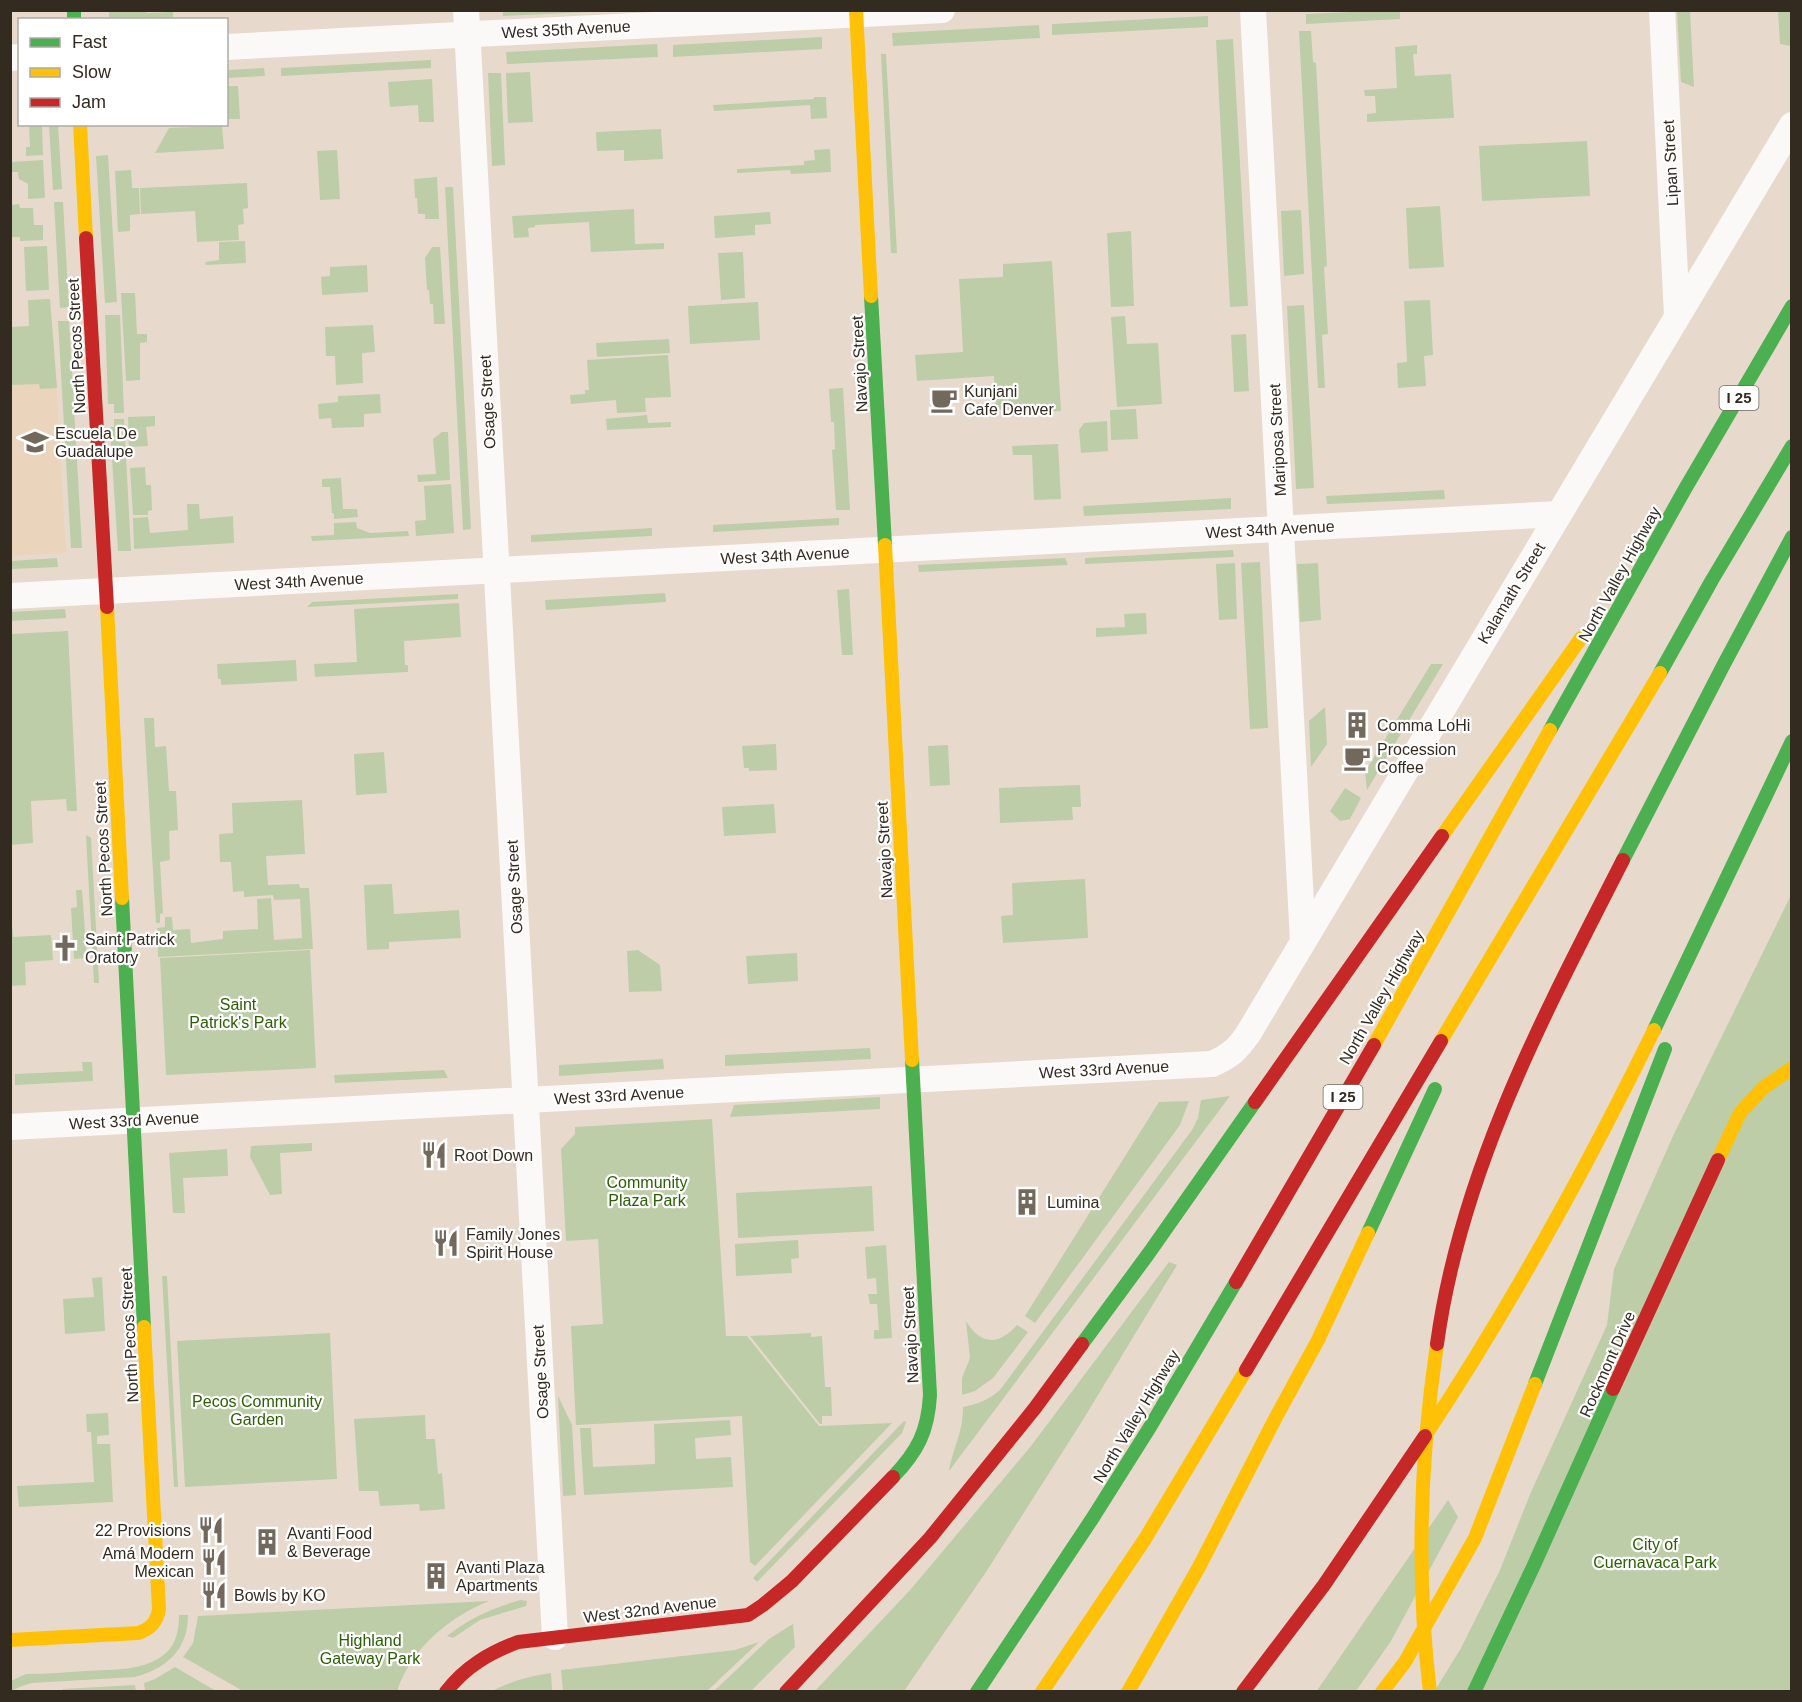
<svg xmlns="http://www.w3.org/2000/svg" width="1802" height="1702" viewBox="0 0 1802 1702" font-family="Arial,sans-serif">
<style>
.built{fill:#ead4bc}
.green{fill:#bdcda8}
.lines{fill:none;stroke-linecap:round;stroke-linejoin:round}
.street{stroke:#fbf9f7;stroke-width:26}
.fast{stroke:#4caf50;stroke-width:14}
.slow{stroke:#ffc107;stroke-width:14}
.jam{stroke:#c62828;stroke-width:14}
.labels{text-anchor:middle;stroke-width:4.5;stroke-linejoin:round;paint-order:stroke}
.shield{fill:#fff;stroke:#706a63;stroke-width:1.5}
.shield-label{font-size:15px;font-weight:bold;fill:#332a20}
.street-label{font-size:16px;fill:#332a20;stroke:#fff}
.poi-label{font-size:16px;fill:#332a20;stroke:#fff;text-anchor:start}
.park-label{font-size:16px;fill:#2b6002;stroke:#fff}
</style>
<rect width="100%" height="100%" fill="#e7dacc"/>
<polygon class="built" points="53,329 66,553 11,556 11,331"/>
<g class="green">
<polygon points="503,10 612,10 612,11 503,16"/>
<polygon points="109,11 146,11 146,13 173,12 173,18 109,19"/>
<polygon points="1374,11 1400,11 1400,19 1306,24 1306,14"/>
<polygon points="1677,11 1690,11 1694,87 1681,82"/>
<polygon points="1778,11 1791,11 1791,46 1780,44"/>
<polygon points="1208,16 1208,27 1052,35 1052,24"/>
<polygon points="1039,25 1040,38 893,46 892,33"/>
<polygon points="1299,31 1311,31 1313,62 1316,63 1327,266 1324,267 1328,334 1322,335 1325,388 1318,388"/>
<polygon points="822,37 822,49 673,57 673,45"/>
<polygon points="1233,39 1248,306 1230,307 1216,40"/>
<polygon points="657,44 658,57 507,64 506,52"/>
<polygon points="1417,45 1417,54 1413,54 1415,76 1451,74 1454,118 1367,122 1367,114 1376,113 1375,96 1365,96 1364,90 1397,88 1395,47"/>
<polygon points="881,54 886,54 897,253 891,253"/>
<polygon points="431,60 431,68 281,76 281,68"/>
<polygon points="264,68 265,76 227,78 227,70"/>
<polygon points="530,72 533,122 508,123 506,73"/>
<polygon points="488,73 501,73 505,165 492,166"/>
<polygon points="432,79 434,122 419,122 418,105 390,107 388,82"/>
<polygon points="227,86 238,86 240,119 227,119"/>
<polygon points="814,97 826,97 827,118 811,119 810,105 714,111 713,105 814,99"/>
<polygon points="29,125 42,125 43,155 26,156 26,147 30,147"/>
<polygon points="49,125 58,125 62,189 53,190"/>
<polygon points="222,126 224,149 155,153 169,128"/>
<polygon points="661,129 663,159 624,161 624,150 597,151 596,132"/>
<polygon points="1587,141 1590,196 1482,201 1479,146"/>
<polygon points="830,149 831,172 791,174 790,170 737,173 737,169 804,165 804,161 815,160 814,150"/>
<polygon points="337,150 340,199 320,200 317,151"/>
<polygon points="108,155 117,302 105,303 96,156"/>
<polygon points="43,160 45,198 28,199 28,184 19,179 18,172 11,172 11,162"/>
<polygon points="131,170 132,188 139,188 140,214 130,215 130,231 118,232 115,171"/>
<polygon points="437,177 439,219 425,219 425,214 418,214 417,198 415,198 414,179"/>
<polygon points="247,183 248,208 243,209 244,224 238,225 239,240 197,242 195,211 141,214 140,188"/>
<polygon points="445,187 453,187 471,529 463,530"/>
<polygon points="54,202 63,202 69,307 60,308"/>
<polygon points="19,204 20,208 33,208 34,225 43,225 43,240 20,241 20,237 11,237 11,205"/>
<polygon points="1440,206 1444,267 1409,269 1406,208"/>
<polygon points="634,209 635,244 664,243 664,249 591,252 589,222 535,225 535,227 528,228 529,237 514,238 512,216"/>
<polygon points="1301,210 1304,274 1284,276 1281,211"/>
<polygon points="770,212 771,224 755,225 755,235 715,238 714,216"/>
<polygon points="1131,231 1134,306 1111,307 1107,233"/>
<polygon points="245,241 246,263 206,265 205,262 219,260 219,242"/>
<polygon points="47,246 49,290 26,291 24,247"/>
<polygon points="432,247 440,247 445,324 434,324 433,304 430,304 429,290 427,290 425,258"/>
<polygon points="743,252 745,298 721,300 718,253"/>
<polygon points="1052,261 1061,411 1018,414 1017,409 996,410 994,376 917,381 915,355 963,352 959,279 1003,277 1003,264"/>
<polygon points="367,265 368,292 322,295 321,277 330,276 330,267"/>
<polygon points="121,293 135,293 137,334 147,334 147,342 140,343 140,380 126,381"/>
<polygon points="50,299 57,388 40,389 39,384 11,385 11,327 29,326 28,300"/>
<polygon points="1430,300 1433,355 1424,356 1426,386 1398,388 1397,363 1407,362 1404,301"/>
<polygon points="758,302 760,340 690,344 688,306"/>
<polygon points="1304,305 1314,488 1296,489 1287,306"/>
<polygon points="105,315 120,315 124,413 114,413 114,404 108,404"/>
<polygon points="1125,316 1127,344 1158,343 1162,404 1117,407 1111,317"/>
<polygon points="58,321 69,321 82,548 71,548"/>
<polygon points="373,325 375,352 362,353 363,383 336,385 335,356 326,356 325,327"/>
<polygon points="1246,334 1249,391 1234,392 1231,335"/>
<polygon points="669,339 670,353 597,357 596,343"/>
<polygon points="668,355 671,397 645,398 646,412 617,413 616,400 571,404 570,395 585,394 585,390 589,390 587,360"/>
<polygon points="843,388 850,510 836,510 832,450 835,449 834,422 831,422 829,389"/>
<polygon points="380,394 381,413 364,414 364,427 332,428 331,418 319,419 318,404 338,402 338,396"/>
<polygon points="1136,409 1138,439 1111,440 1110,410"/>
<polygon points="647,415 648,423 671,422 671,427 607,430 606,419"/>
<polygon points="155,416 155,426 146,427 148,446 129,447 128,417"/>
<polygon points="114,419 124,419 131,551 118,551 110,427 114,427"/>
<polygon points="1107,421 1108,451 1081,453 1079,430 1084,423"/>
<polygon points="442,432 448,432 450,480 418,482 417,475 436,474 433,439"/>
<polygon points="1058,444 1061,499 1034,500 1032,455 1013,455 1012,446"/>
<polygon points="145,467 146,485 151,485 152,510 148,511 148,515 133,515 130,468"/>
<polygon points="341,478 343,509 357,509 358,517 334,519 334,514 332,513 330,487 322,487 322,479"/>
<polygon points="451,484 454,533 416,536 415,521 426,520 424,486"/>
<polygon points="1444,490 1445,499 1327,504 1326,496"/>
<polygon points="1231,498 1231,509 1084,516 1083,506"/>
<polygon points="187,504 199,504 200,519 233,516 234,543 134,549 133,518 148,517 150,533 188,530"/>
<polygon points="839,518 839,525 713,532 713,525"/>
<polygon points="356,522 357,528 370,533 408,531 409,536 312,541 311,536 334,535 334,523"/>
<polygon points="652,528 652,536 531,542 531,535"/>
<polygon points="1233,550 1234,557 1085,564 1085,558"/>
<polygon points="57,558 58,567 11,569 11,561"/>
<polygon points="1065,558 1068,565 919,572 918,565"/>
<polygon points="1260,562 1268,728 1250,729 1241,563"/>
<polygon points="1235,563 1237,619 1219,620 1216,564"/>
<polygon points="1318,563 1321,620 1300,622 1297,564"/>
<polygon points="849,589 853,655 842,655 837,590"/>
<polygon points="665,593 666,602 546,610 545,600"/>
<polygon points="458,594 458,599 307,607 312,602"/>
<polygon points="459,603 461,637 404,641 405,665 408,665 408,672 315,677 314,664 357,662 354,609"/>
<polygon points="65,609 66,618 11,621 11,612"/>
<polygon points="1146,613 1147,634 1096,637 1096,628 1125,627 1124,614"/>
<polygon points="68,631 77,811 67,811 66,799 31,801 33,843 11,845 11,634"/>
<polygon points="296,660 297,681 221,685 221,679 218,679 217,664"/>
<polygon points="1431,664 1443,664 1367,790 1365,772"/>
<polygon points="1325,707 1327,744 1311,767 1309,721"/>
<polygon points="144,718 154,718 155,747 166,746 169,791 176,791 178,830 169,831 170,860 160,862 163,913 160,914 160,923 156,923"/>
<polygon points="776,744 777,770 749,771 749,768 744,768 742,746"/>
<polygon points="948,745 950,785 930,786 928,746"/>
<polygon points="384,752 387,793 356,795 354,754"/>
<polygon points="1080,785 1081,807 1072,807 1073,820 1000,823 999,788"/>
<polygon points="1345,788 1361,798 1350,819 1340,821 1330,811"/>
<polygon points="302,800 305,854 266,856 268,885 299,884 300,888 309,888 313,949 158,957 157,928 165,927 165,917 172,917 173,930 190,929 191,943 223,939 223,931 258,929 257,899 271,898 274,940 302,938 300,899 274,900 273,895 244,897 244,891 233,892 231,862 220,862 219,834 233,833 232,803"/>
<polygon points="774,804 776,833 724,836 722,807"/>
<polygon points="86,835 91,838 99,983 94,983"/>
<polygon points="1085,879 1088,938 1003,943 1001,916 1013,915 1012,883"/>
<polygon points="392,884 394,914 459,910 461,938 389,942 389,949 367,950 364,885"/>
<polygon points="76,890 82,890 87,958 74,959 71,908 77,907"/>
<polygon points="1791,895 1791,1691 1434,1692 1461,1648 1500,1570 1531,1492 1607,1325 1614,1269 1673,1136"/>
<polygon points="11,912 13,937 51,935 53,960 25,962 26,985 11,986"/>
<polygon points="310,950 316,1068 166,1075 160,958"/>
<polygon points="638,950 660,965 662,991 629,992 627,951"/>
<polygon points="797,953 798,981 748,984 746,956"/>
<polygon points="870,1048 871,1059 725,1066 725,1055"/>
<polygon points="663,1059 664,1069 559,1076 559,1065"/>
<polygon points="82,1062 92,1062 93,1081 15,1085 15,1074 83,1071"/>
<polygon points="444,1070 448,1078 335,1083 334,1075"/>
<path d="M1230,1096L949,1471C953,1447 963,1434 963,1407C978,1404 988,1400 1000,1390L1192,1130L1198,1118L1201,1100Z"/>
<polygon points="880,1097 880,1109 730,1117 734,1105"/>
<polygon points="1189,1101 1180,1125 1035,1323 1025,1316 1159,1102"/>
<polygon points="712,1119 726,1336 747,1336 819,1426 892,1423 755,1566 750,1562 742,1416 576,1425 571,1326 603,1324 598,1239 566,1241 561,1149 575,1134 575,1127"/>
<polygon points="312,1143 312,1151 280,1153 282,1194 270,1195 250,1157 251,1146"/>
<polygon points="227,1149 228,1176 183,1178 185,1213 173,1213 169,1153"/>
<polygon points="872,1186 874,1231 738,1238 736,1193"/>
<polygon points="798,1240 799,1258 791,1259 792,1273 736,1276 735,1244"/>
<polygon points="886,1245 892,1338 874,1339 874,1330 879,1330 877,1304 870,1304 868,1294 877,1294 876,1278 867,1279 865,1247"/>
<polygon points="1169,1262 1177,1265 1081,1423 986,1572 904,1691 815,1691 911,1589 1031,1446"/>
<polygon points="162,1276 167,1276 178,1487 174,1487"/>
<polygon points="102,1277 105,1331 65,1334 63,1299 94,1297 92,1278"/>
<path d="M966,1321C981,1346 999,1345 1017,1325L1028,1332L993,1378L975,1391L962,1395V1378L970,1358Z"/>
<polygon points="330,1333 337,1479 185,1487 177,1341"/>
<polygon points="811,1333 811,1337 822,1336 825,1387 831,1387 832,1416 822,1416 822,1424 820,1424 750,1336"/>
<polygon points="558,1396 572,1425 576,1495 563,1496"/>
<polygon points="108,1413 109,1435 97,1436 97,1444 110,1444 113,1502 19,1507 17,1486 94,1482 91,1432 87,1432 86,1414"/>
<polygon points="425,1415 426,1439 435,1439 438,1474 442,1473 445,1509 420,1511 419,1504 380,1506 378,1491 359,1491 354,1419"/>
<polygon points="730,1420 731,1435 695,1438 696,1459 731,1457 733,1487 584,1495 580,1428 591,1428 593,1467 655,1464 654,1424"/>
<polygon points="904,1421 906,1422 902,1433 757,1582 753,1578"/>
<polygon points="1448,1500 1458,1517 1391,1641 1356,1691 1316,1692"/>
<path d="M520,1600L527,1601L526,1606L480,1620L453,1638L447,1636C471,1617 491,1609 520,1600Z"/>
<path d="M489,1601C449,1617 411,1649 397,1691H243L183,1657L193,1643L198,1616Z"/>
<path d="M179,1615H188C188,1650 167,1668 135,1677L32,1683L22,1686L11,1691V1681L26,1674C46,1674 66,1672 86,1671C112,1669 144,1672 166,1653C177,1643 179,1628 179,1615Z"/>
<polygon points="793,1624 795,1647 751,1691 714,1691 769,1639"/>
<polygon points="759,1642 707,1691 563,1691 561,1670 735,1650"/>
<polygon points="175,1667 216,1691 145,1691 144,1683 155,1679"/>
<path d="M551,1673L552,1691H492C511,1681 530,1676 551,1673Z"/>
<polygon points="135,1685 136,1691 61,1691 63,1689"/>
</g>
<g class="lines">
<g class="street">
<polyline points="466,10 555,1637"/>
<polyline points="1253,10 1303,941"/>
<polyline points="1662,10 1677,316"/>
<polyline points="226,47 942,10"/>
<polyline points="10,58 20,57"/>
<polyline points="10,596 1559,514"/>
<path d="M10,1127L1212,1064C1230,1056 1237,1050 1248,1034L1792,125"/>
</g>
<g class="fast">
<polyline points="74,10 74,20"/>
<polyline points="871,296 885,545"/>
<polyline points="1660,673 1712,580 1792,446"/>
<polyline points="1550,730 1685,489 1792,306"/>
<polyline points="1623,860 1723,666 1792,537"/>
<polyline points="122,898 144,1327"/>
<polyline points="1654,1030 1792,741"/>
<polyline points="1368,1233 1435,1089"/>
<polyline points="1082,1344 1149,1253 1255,1102"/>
<polyline points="1535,1384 1665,1049"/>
<path d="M893,1477C918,1451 928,1431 930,1395L912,1060"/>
<polyline points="977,1692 1092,1519 1150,1427 1236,1282"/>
<polyline points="1474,1692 1534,1565 1613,1389"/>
</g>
<g class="slow">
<polyline points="856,10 871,296"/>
<polyline points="80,124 86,238"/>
<polyline points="885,545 912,1060"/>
<polyline points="107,607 122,898"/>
<polyline points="1442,836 1581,638"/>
<polyline points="1441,1041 1660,673"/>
<polyline points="1374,1045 1550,730"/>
<polyline points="1718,1160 1740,1113 1763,1088 1792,1068"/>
<path d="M1425,1436C1511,1306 1586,1169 1654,1030"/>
<path d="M10,1640L138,1633C151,1629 157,1622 159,1609L144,1327"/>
<polyline points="1042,1692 1145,1539 1246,1370"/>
<polyline points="1128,1692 1199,1567 1275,1419 1318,1340 1368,1233"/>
<polyline points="1382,1692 1405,1662 1475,1538 1535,1384"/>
<path d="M1430,1692C1416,1577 1420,1459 1437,1344"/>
</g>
<g class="jam">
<polyline points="86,238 107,607"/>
<polyline points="1255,1102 1442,836"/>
<polyline points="1236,1282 1374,1045"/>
<path d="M1437,1344C1461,1169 1544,1015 1623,860"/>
<polyline points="1246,1370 1441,1041"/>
<polyline points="1613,1389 1718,1160"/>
<path d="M446,1692C465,1667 489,1653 518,1642L748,1615L763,1605L792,1581L893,1477"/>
<polyline points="786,1692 930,1538 1035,1408 1082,1344"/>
<polyline points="1243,1692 1324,1585 1425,1436"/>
</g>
</g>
<defs>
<symbol id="cafe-bare" viewBox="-9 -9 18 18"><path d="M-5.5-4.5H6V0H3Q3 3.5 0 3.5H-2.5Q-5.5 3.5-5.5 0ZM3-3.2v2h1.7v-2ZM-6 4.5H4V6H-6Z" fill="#72685c" stroke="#fff" stroke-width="2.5" paint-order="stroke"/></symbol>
<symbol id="school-bare" viewBox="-9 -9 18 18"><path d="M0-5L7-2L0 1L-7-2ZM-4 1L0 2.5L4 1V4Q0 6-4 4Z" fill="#72685c" stroke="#fff" stroke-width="2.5" paint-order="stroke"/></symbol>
<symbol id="building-bare" viewBox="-9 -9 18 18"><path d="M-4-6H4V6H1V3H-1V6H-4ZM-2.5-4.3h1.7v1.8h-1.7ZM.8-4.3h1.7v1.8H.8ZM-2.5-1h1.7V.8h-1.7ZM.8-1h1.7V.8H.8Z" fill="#72685c" stroke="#fff" stroke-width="2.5" paint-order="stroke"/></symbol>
<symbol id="church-bare" viewBox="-9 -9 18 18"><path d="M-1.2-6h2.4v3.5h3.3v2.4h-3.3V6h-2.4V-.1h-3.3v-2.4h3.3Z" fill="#72685c" stroke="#fff" stroke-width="2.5" paint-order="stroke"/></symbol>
<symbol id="restaurant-bare" viewBox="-9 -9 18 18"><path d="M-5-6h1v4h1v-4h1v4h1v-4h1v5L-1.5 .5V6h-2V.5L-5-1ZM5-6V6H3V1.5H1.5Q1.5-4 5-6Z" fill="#72685c" stroke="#fff" stroke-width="2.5" paint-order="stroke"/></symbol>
</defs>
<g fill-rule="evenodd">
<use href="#cafe-bare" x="925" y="381" width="38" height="38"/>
<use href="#school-bare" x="16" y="423" width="38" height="38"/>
<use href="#building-bare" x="1338" y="706" width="38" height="38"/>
<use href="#cafe-bare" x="1338" y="739" width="38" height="38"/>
<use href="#church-bare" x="46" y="929" width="38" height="38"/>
<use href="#restaurant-bare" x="415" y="1136" width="38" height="38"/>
<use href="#building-bare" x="1008" y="1183" width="38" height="38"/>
<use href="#restaurant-bare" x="427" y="1224" width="38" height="38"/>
<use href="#restaurant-bare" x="192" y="1511" width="38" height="38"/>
<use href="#building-bare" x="248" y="1523" width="38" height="38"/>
<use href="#restaurant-bare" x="195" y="1543" width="38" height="38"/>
<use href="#building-bare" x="417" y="1557" width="38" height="38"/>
<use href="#restaurant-bare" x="195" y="1576" width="38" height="38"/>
</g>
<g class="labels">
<g class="shield">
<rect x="1719.5" y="386" width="39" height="24" rx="4.5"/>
<rect x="1323.5" y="1085" width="39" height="24" rx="4.5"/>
</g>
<g class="shield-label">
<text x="1739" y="403">I 25</text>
<text x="1343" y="1102">I 25</text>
</g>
<g class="street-label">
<text transform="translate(566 29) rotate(-3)" y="6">West 35th Avenue</text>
<text transform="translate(1670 163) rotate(-93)" y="6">Lipan Street</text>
<text transform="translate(76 346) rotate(-93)" y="6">North Pecos Street</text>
<text transform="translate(859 364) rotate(-93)" y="6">Navajo Street</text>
<text transform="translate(487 402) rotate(-93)" y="6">Osage Street</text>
<text transform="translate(1277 440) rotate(-93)" y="6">Mariposa Street</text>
<text transform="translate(1270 529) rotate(-3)" y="6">West 34th Avenue</text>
<text transform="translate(785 555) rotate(-3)" y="6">West 34th Avenue</text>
<text transform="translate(1619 574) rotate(-61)" y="6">North Valley Highway</text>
<text transform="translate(299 581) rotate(-3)" y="6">West 34th Avenue</text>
<text transform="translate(1511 593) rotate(-59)" y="6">Kalamath Street</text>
<text transform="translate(103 849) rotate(-93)" y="6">North Pecos Street</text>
<text transform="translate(884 850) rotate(-93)" y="6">Navajo Street</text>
<text transform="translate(514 887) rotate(-93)" y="6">Osage Street</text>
<text transform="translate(1381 997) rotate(-60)" y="6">North Valley Highway</text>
<text transform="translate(1104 1069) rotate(-3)" y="6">West 33rd Avenue</text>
<text transform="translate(619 1095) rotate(-3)" y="6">West 33rd Avenue</text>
<text transform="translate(134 1120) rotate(-3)" y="6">West 33rd Avenue</text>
<text transform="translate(129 1335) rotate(-93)" y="6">North Pecos Street</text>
<text transform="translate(910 1335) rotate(-93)" y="6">Navajo Street</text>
<text transform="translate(1607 1364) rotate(-66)" y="6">Rockmont Drive</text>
<text transform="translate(540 1372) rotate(-93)" y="6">Osage Street</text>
<text transform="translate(1136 1416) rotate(-59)" y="6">North Valley Highway</text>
<text transform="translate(650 1609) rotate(-7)" y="6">West 32nd Avenue</text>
</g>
<g class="poi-label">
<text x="964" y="397">Kunjani<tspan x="964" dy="18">Cafe Denver</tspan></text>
<text x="55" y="439">Escuela De<tspan x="55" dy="18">Guadalupe</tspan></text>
<text x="1377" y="731">Comma LoHi</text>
<text x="1377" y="755">Procession<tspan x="1377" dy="18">Coffee</tspan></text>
<text x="85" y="945">Saint Patrick<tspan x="85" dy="18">Oratory</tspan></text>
<text x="454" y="1161">Root Down</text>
<text x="1047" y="1208">Lumina</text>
<text x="466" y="1240">Family Jones<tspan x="466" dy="18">Spirit House</tspan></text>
<text x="191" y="1536" text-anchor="end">22 Provisions</text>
<text x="287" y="1539">Avanti Food<tspan x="287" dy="18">&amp; Beverage</tspan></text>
<text x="194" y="1559" text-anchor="end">Amá Modern<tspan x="194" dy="18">Mexican</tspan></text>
<text x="456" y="1573">Avanti Plaza<tspan x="456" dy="18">Apartments</tspan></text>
<text x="234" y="1601">Bowls by KO</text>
</g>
<g class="park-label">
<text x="238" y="1010">Saint<tspan x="238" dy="18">Patrick's Park</tspan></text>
<text x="647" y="1188">Community<tspan x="647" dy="18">Plaza Park</tspan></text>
<text x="257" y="1407">Pecos Community<tspan x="257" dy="18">Garden</tspan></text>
<text x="1655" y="1550">City of<tspan x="1655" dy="18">Cuernavaca Park</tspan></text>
<text x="370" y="1646">Highland<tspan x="370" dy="18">Gateway Park</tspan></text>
</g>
</g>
<rect width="1802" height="1702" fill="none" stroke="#332a20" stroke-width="24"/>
<rect x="18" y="18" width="210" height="108" fill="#ffffff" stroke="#adaaa6" stroke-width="1.5"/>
<rect x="30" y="38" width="30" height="9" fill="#4caf50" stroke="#adaaa6" stroke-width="1.5"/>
<text x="72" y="48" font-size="18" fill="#332a20">Fast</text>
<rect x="30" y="68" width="30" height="9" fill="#ffc107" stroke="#adaaa6" stroke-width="1.5"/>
<text x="72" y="78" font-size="18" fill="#332a20">Slow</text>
<rect x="30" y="98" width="30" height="9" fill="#c62828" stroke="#adaaa6" stroke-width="1.5"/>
<text x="72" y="108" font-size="18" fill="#332a20">Jam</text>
</svg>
